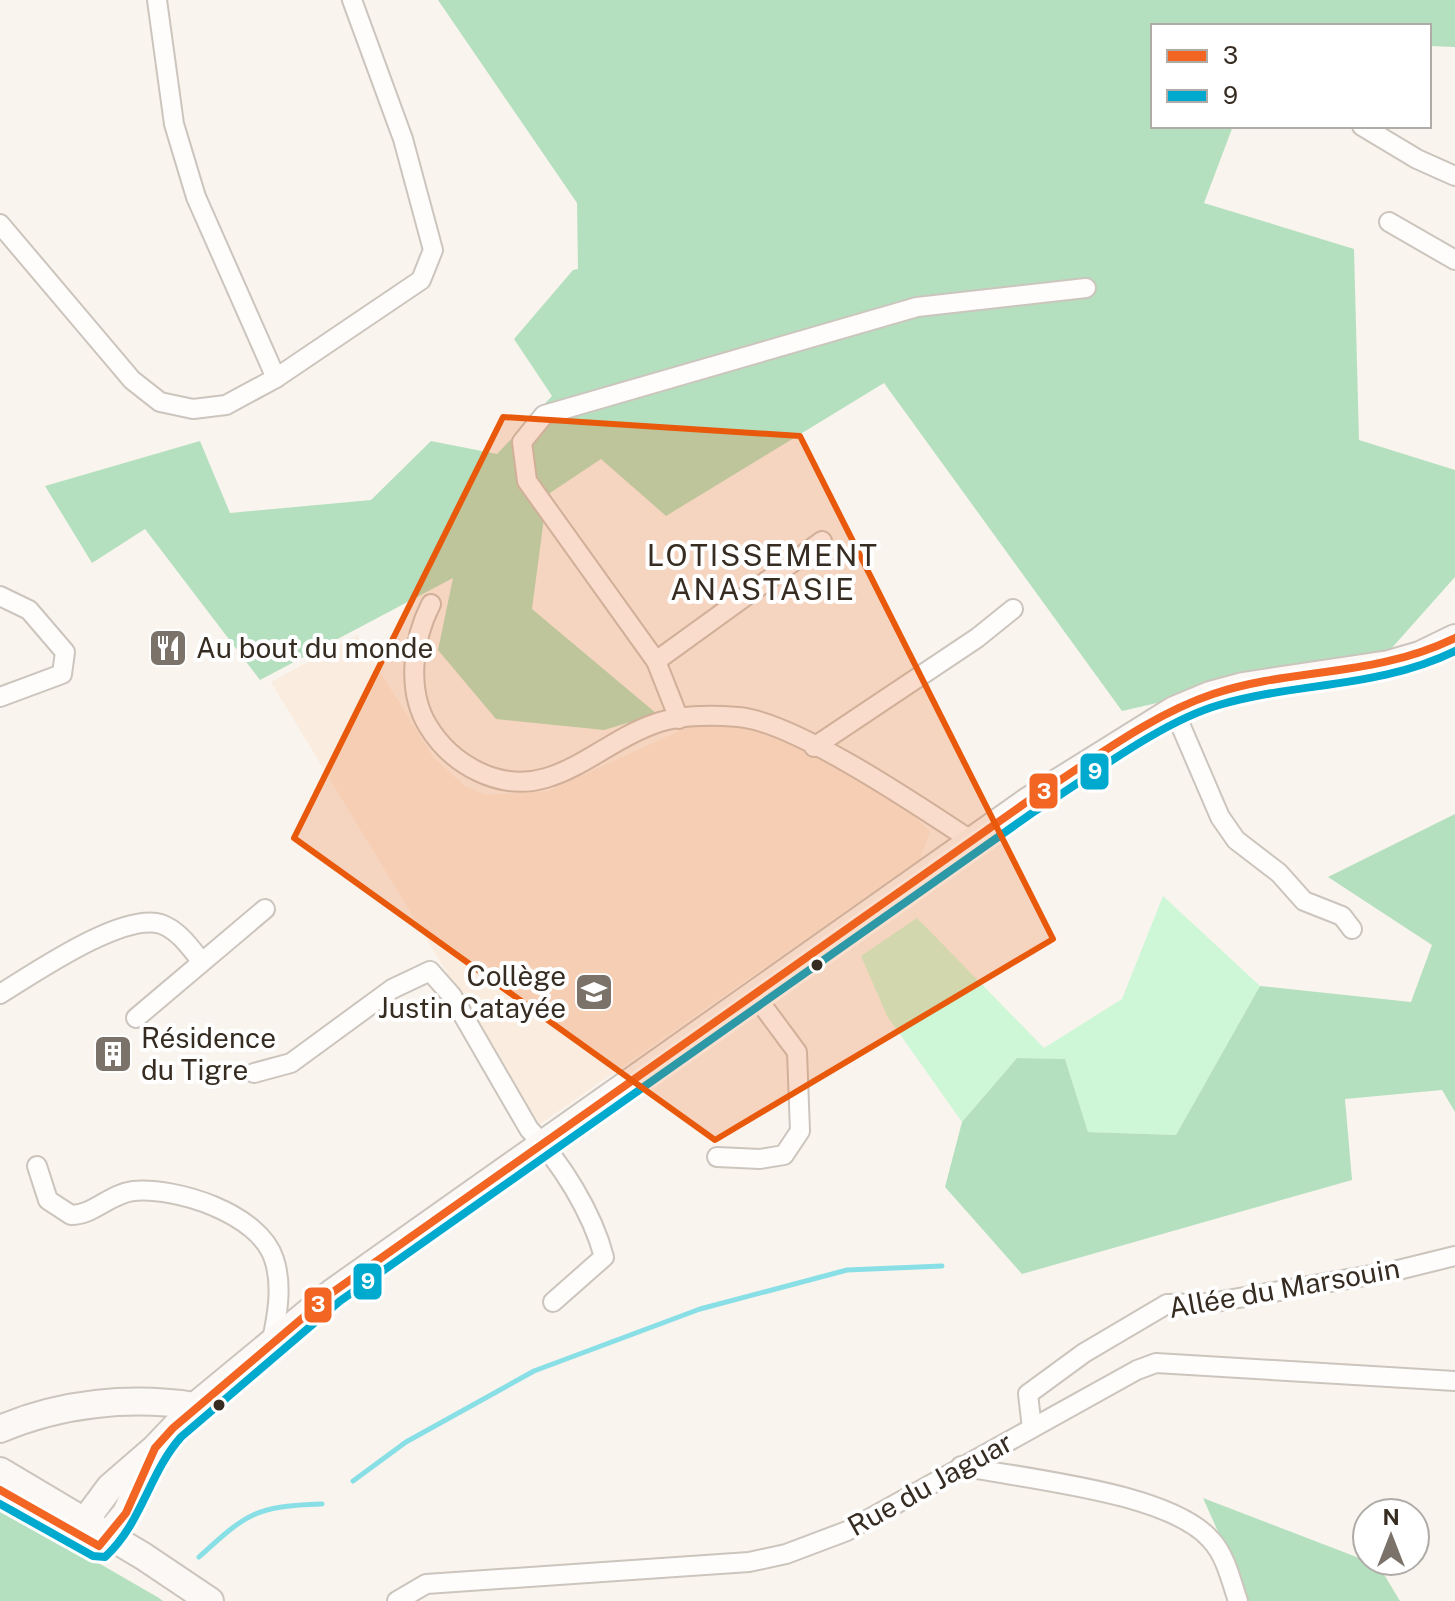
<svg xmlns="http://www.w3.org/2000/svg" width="1455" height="1601" viewBox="0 0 1455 1601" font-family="'Public Sans',sans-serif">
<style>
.built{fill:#faecdf}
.green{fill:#cdf7d6}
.forest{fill:#b5e0bf}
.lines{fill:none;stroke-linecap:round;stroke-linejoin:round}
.stream{stroke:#89dfe6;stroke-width:5}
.street-casing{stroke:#ccc5bd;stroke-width:22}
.secondary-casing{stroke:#ccc5bd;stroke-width:30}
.street{stroke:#fefdfc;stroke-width:18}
.secondary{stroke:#fbf8f6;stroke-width:26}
.bus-1-casing{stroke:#fff;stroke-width:14}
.bus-2-casing{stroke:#fff;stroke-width:14}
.bus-1{stroke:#f26522;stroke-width:8}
.bus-2{stroke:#00a9ce;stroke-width:8}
.marked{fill:#e8590c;fill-opacity:0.2;stroke:#e8590c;stroke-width:6;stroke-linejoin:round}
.bus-dot{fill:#362c22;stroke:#fff;stroke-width:3}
.labels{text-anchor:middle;stroke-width:8;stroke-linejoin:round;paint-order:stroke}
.poi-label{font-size:28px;fill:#362c22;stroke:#fff;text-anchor:start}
.street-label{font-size:28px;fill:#362c22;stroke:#fff}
.neighbourhood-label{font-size:30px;letter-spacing:2px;fill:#362c22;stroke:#fff}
.line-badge{stroke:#fff;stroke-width:3}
.badge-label{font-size:22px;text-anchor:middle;font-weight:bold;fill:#fff}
</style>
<rect width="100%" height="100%" fill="#faf4ee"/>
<polygon class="built" points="357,635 434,758 465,786 486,795 548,791 692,725 762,728 903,805 930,832 920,859 539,1125 271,682"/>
<polygon class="green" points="1163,896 1260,986 1176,1135 1088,1132 1065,1059 1017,1058 962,1122 887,1016 861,956 917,918 1044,1048 1122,999"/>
<g class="forest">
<polygon points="438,0 1455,0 1455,47 1429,46 1429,26 1153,26 1153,126 1233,126 1204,203 1354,249 1359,440 1455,470 1455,577 1390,650 1122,711 884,383 666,516 601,459 547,495 532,609 657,714 604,730 496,719 438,650 453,578 260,680 145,529 92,563 45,486 200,441 230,513 371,500 431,441 497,454 552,396 514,339 573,270 578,269 577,203"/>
<polygon points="1455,814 1455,1112 1442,1090 1345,1099 1352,1180 1022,1274 945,1187 962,1122 1017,1058 1065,1059 1088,1132 1176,1135 1260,986 1411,1002 1432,945 1328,877"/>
<polygon points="1203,1498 1367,1561 1376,1561 1400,1601 1249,1601"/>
<polygon points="0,1506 159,1598 163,1601 0,1601"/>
</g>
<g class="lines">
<g class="stream">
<polyline points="353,1481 406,1442 534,1371 700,1309 847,1270 942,1266"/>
<path d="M199,1557C247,1513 256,1506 322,1504"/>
</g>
<defs>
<g id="street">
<polyline points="157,0 174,124 196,197 276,378"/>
<polyline points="1362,126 1417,159 1455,176"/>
<polyline points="1389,222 1455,260"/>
<polyline points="0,224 132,380 160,402 193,409 226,405 276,378 421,280 433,250 403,139 352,0"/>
<polyline points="0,596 29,610 65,652 62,674 0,697"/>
<path d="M431,604C413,639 406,690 428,726C451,764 499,792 546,778C584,767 616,737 654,724C678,715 713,715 738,717C794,721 922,808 972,841"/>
<polyline points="656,661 822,541"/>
<polyline points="1174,710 1220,817 1236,840 1279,873 1304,901 1342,916 1352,929"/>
<polyline points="679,719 656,661 527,481 522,442 544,415 917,307 1086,288"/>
<polyline points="814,747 977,638 1013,609"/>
<path d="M0,994C33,974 122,912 161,924C178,930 190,947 201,961"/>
<polyline points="136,1018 265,909"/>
<path d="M254,1073L291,1063L392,989L430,971L452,996L529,1129C561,1162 592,1212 604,1257L553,1302"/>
<polyline points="717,1157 760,1159 784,1155 800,1131 797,1052 754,994"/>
<path d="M37,1166L48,1200L71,1215C94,1215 109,1194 133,1191C176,1187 259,1213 274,1259C283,1286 277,1318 271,1344"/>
<polyline points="1032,1428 1028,1394 1084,1353 1167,1304 1210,1303 1394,1271 1455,1256"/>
<path d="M961,1466C1024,1479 1170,1492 1211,1540C1226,1556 1231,1581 1238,1601"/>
<polyline points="397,1601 426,1584 749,1562 786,1554 847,1531 1137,1370 1156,1363 1455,1381"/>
</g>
<g id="secondary">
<path d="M0,1429C61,1403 130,1396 195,1406"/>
<polyline points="0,1471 143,1556 210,1601"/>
<polyline points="76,1533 110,1487 155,1448 195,1406 333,1292 1028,801 1174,710 1210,695 1243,686 1389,664 1420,655 1455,638"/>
<polyline points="99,1546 126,1513 152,1455"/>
</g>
</defs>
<use href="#street" class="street-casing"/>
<use href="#secondary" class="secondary-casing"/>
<use href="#street" class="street"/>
<use href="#secondary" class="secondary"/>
<defs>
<path id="bus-1" d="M0,1490L99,1546L126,1513L155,1448L173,1428L333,1292L1028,801C1086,765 1147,716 1213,694C1295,667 1372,678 1455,638"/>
<path id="bus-2" d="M0,1504L93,1556L105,1557C142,1523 149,1473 181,1437L340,1301L1035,811C1088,778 1160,722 1219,705C1297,682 1380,688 1455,651"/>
</defs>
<use href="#bus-1" class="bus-1-casing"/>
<use href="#bus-2" class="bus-2-casing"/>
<use href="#bus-1" class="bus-1"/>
<use href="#bus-2" class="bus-2"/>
</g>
<path class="marked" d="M503,417L800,436L1053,939L715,1140L294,838Z"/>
<defs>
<symbol id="restaurant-square" viewBox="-11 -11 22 22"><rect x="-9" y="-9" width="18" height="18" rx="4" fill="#7b7269" stroke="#fff"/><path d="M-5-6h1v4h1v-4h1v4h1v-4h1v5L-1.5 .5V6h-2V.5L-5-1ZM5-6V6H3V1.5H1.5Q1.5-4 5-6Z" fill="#fff"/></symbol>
<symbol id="school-square" viewBox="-11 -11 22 22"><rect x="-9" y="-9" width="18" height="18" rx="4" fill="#7b7269" stroke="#fff"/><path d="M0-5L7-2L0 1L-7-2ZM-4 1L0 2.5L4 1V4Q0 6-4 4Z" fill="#fff"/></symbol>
<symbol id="building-square" viewBox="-11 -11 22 22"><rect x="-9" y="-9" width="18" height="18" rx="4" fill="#7b7269" stroke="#fff"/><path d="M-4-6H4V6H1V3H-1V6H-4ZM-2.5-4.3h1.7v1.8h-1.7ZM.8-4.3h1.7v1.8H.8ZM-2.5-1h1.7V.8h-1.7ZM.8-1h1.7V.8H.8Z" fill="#fff"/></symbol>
</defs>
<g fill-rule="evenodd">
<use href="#restaurant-square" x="146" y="626" width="44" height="44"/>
<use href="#school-square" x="572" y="970" width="44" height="44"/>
<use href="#building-square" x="91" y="1032" width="44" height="44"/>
</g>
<g class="bus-dot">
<circle cx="817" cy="965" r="7"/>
<circle cx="219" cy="1405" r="7"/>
</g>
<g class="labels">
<g class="poi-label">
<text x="196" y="658">Au bout du monde</text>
<text x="566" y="986" text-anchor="end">Collège<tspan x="566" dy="32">Justin Catayée</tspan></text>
<text x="141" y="1048">Résidence<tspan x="141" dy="32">du Tigre</tspan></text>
</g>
<g class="street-label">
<text transform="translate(1284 1288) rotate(-10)" y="10">Allée du Marsouin</text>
<text transform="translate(930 1484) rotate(-29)" y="10">Rue du Jaguar</text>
</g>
<g class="neighbourhood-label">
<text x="763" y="566">LOTISSEMENT<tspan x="763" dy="34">ANASTASIE</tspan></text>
</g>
</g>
<g class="line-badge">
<rect x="1079" y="752" width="31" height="39" rx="8" fill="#00a9ce"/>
<rect x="1028" y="772" width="31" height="38" rx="8" fill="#f26522"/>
<rect x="352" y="1262" width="31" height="39" rx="8" fill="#00a9ce"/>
<rect x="303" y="1286" width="30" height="38" rx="8" fill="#f26522"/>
</g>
<g class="badge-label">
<text x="1095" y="779">9</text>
<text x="1044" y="799">3</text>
<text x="368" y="1289">9</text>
<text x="318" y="1312">3</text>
</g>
<rect x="1151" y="24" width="280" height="104" fill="#ffffff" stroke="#afaba7" stroke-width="2"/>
<rect x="1167" y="50" width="40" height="12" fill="#f26522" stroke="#afaba7" stroke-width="2"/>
<text x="1223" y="64" font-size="24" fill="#362c22">3</text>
<rect x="1167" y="90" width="40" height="12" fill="#00a9ce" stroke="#afaba7" stroke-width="2"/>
<text x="1223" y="104" font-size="24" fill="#362c22">9</text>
<g transform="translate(1391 1537)"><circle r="38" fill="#ffffff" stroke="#afaba7" stroke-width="2"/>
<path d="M0-6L14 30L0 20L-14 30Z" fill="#7b7269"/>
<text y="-12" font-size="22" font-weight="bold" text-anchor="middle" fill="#362c22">N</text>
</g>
</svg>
